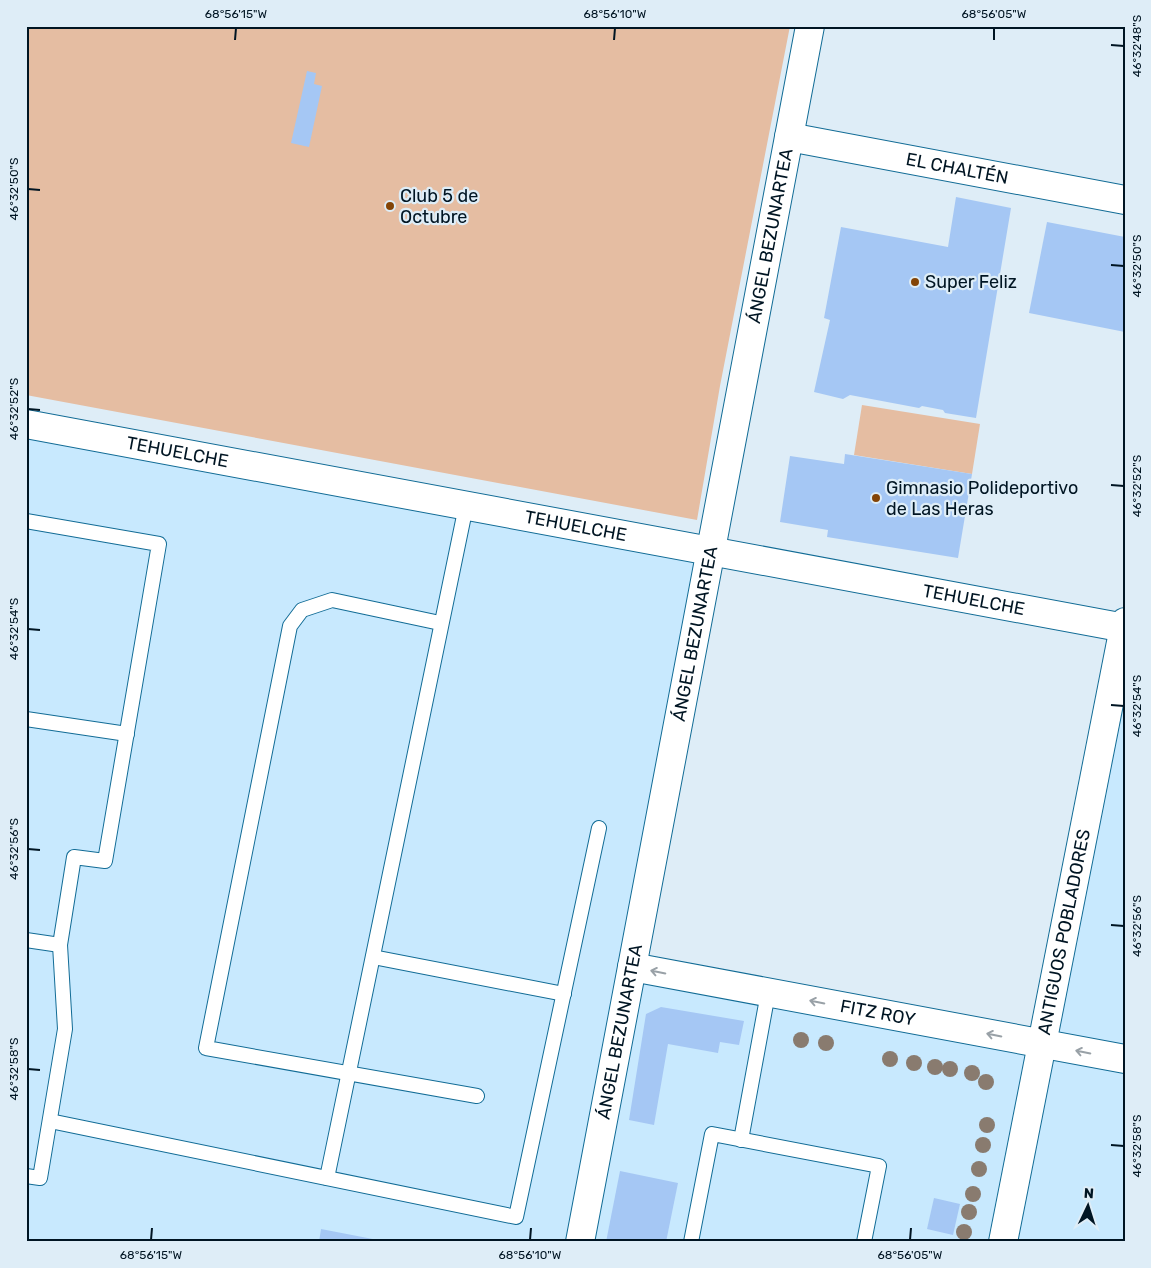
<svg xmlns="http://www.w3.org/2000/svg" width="1151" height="1268" viewBox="0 0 1151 1268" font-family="Rubik,sans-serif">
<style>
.built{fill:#c8e9fe}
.green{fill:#e5bda2}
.building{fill:#a5c7f4}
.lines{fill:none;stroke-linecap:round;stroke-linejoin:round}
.lane-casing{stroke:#126c96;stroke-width:16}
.street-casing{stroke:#126c96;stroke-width:30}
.secondary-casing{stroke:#126c96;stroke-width:30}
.lane{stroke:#fff;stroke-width:14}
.street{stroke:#fff;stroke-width:28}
.secondary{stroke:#fff;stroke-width:28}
.tree{fill:#897b6f}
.oneway{stroke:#99a1a7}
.ticks{fill:none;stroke:#001523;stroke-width:2}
.poi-dot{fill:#834407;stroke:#deedf7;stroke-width:2}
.labels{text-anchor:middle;stroke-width:4.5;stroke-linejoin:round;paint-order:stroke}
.street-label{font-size:18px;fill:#001523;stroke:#deedf7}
.poi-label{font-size:18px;fill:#001523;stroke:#deedf7;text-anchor:start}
.neatline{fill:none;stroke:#001523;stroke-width:2}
.ticks-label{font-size:12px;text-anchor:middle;fill:#001523}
</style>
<rect width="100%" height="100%" fill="#deedf7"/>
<polygon class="built" points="26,424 710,551 632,967 1042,1044 1125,628 1125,1242 26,1242"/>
<g class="green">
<polygon points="26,26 790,26 720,386 697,520 26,395"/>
<polygon points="862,405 980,424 972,474 854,455"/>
</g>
<g class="building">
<polygon points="307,71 316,73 314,84 322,86 309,147 291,143"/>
<polygon points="956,197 1011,208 976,418 945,413 943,410 922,406 919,408 850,395 843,399 814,392 830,320 824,318 841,227 948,247"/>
<polygon points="1047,222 1125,237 1125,332 1029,313"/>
<polygon points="845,454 972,474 958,558 827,537 828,530 780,522 790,456 844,464"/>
<polygon points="661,1007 744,1021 739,1045 720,1042 718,1053 668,1044 654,1125 629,1120 646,1014"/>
<polygon points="620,1171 678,1183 666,1242 606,1242"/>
<polygon points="934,1198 960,1204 953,1235 927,1229"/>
<polygon points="321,1229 383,1241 383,1242 319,1242"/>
</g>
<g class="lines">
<defs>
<g id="lane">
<polyline points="26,521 159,544 105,861 74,857 60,945 26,940"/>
<polyline points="440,623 332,600 302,610 290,626 206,1048 477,1096"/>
<polyline points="26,719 127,734"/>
<polyline points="373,957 564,994"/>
<polyline points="50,1121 516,1217 599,828"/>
<polyline points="741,1140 768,993"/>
<polyline points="26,1176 40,1178 65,1029 60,945"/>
<polyline points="327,1178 466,506"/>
<polyline points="691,1242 712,1134 879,1166 864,1242"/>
</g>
<g id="street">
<path id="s1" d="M789,137L1125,200"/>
<path id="s2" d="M26,424L1125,628"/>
<path id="s3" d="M632,967L1125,1059"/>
<path id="s4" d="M1003,1242L1125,622"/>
</g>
<g id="secondary">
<path id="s5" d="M580,1242L810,26"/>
</g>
</defs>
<use href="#lane" class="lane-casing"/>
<use href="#street" class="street-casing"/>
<use href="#secondary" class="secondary-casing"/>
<use href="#lane" class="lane"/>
<use href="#street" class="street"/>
<use href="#secondary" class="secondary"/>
</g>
<g class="tree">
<circle cx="801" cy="1040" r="8"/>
<circle cx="826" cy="1043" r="8"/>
<circle cx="890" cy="1059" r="8"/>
<circle cx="914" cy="1063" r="8"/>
<circle cx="935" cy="1067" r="8"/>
<circle cx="950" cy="1069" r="8"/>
<circle cx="972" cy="1073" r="8"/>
<circle cx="986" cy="1082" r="8"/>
<circle cx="987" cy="1125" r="8"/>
<circle cx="983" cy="1145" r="8"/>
<circle cx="979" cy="1169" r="8"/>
<circle cx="973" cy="1194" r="8"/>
<circle cx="969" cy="1212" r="8"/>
<circle cx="964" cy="1232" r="8"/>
</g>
<defs><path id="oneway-shaft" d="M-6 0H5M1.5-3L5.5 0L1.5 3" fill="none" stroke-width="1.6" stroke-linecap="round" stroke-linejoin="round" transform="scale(1.25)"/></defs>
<g class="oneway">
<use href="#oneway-shaft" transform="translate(658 972) rotate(-169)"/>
<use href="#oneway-shaft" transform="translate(817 1002) rotate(-169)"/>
<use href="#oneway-shaft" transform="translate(994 1035) rotate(-169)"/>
<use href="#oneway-shaft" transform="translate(1083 1052) rotate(-169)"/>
</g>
<path class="ticks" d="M235,40L236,28M614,40L615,28M994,40V28M1111,45L1124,46M28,189L40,190M1111,265L1124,266M28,409L40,410M1111,485L1124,486M28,629L40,630M1111,705L1124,706M28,849L40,850M1111,925L1124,926M28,1069L40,1070M1111,1145L1124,1146M151,1240L152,1228M530,1240L531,1228M910,1240L911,1228"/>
<g class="poi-dot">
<circle cx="390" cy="206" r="5"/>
<circle cx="915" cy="282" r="5"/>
<circle cx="876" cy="498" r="5"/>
</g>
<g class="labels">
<g class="street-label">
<text dy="6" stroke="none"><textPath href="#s1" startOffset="171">EL CHALTÉN</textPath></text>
<text dy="6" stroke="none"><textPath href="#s5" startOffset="1024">ÁNGEL BEZUNARTEA</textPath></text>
<text dy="6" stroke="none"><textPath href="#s2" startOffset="154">TEHUELCHE</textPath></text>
<text dy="6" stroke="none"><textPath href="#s2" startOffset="559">TEHUELCHE</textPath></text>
<text dy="6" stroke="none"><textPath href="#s2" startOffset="964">TEHUELCHE</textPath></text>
<text dy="6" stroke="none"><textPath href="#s5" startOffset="619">ÁNGEL BEZUNARTEA</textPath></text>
<text dy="6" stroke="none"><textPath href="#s4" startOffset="316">ANTIGUOS POBLADORES</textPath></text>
<text dy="6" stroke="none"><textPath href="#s3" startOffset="250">FITZ ROY</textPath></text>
<text dy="6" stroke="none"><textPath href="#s5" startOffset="214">ÁNGEL BEZUNARTEA</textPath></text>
</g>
<g class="poi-label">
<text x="400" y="202">Club 5 de<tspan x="400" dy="21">Octubre</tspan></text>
<text x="925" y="288">Super Feliz</text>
<text x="886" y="494">Gimnasio Polideportivo<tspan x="886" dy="21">de Las Heras</tspan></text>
</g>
</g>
<rect width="1151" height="1268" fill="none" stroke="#deedf7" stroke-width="55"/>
<g transform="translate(1088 1206) rotate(4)" stroke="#deedf7" stroke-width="4" paint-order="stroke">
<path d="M0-4L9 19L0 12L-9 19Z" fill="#001523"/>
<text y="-8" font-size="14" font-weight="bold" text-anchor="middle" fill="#001523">N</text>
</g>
<rect x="28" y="28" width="1096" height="1212" class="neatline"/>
<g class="ticks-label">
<text x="236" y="18">68°56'15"W</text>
<text x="615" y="18">68°56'10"W</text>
<text x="994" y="18">68°56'05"W</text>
<text transform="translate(1137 46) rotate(-90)" y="4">46°32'48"S</text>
<text transform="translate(14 189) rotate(-90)" y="4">46°32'50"S</text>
<text transform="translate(1137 266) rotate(-90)" y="4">46°32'50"S</text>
<text transform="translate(14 409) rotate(-90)" y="4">46°32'52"S</text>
<text transform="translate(1137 486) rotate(-90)" y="4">46°32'52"S</text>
<text transform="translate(14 629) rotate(-90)" y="4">46°32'54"S</text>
<text transform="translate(1137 706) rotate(-90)" y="4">46°32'54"S</text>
<text transform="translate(14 849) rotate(-90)" y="4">46°32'56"S</text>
<text transform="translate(1137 926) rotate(-90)" y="4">46°32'56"S</text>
<text transform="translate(14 1069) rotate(-90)" y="4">46°32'58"S</text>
<text transform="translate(1137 1146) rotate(-90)" y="4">46°32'58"S</text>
<text x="151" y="1259">68°56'15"W</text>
<text x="530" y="1259">68°56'10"W</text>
<text x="910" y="1259">68°56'05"W</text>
</g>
</svg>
